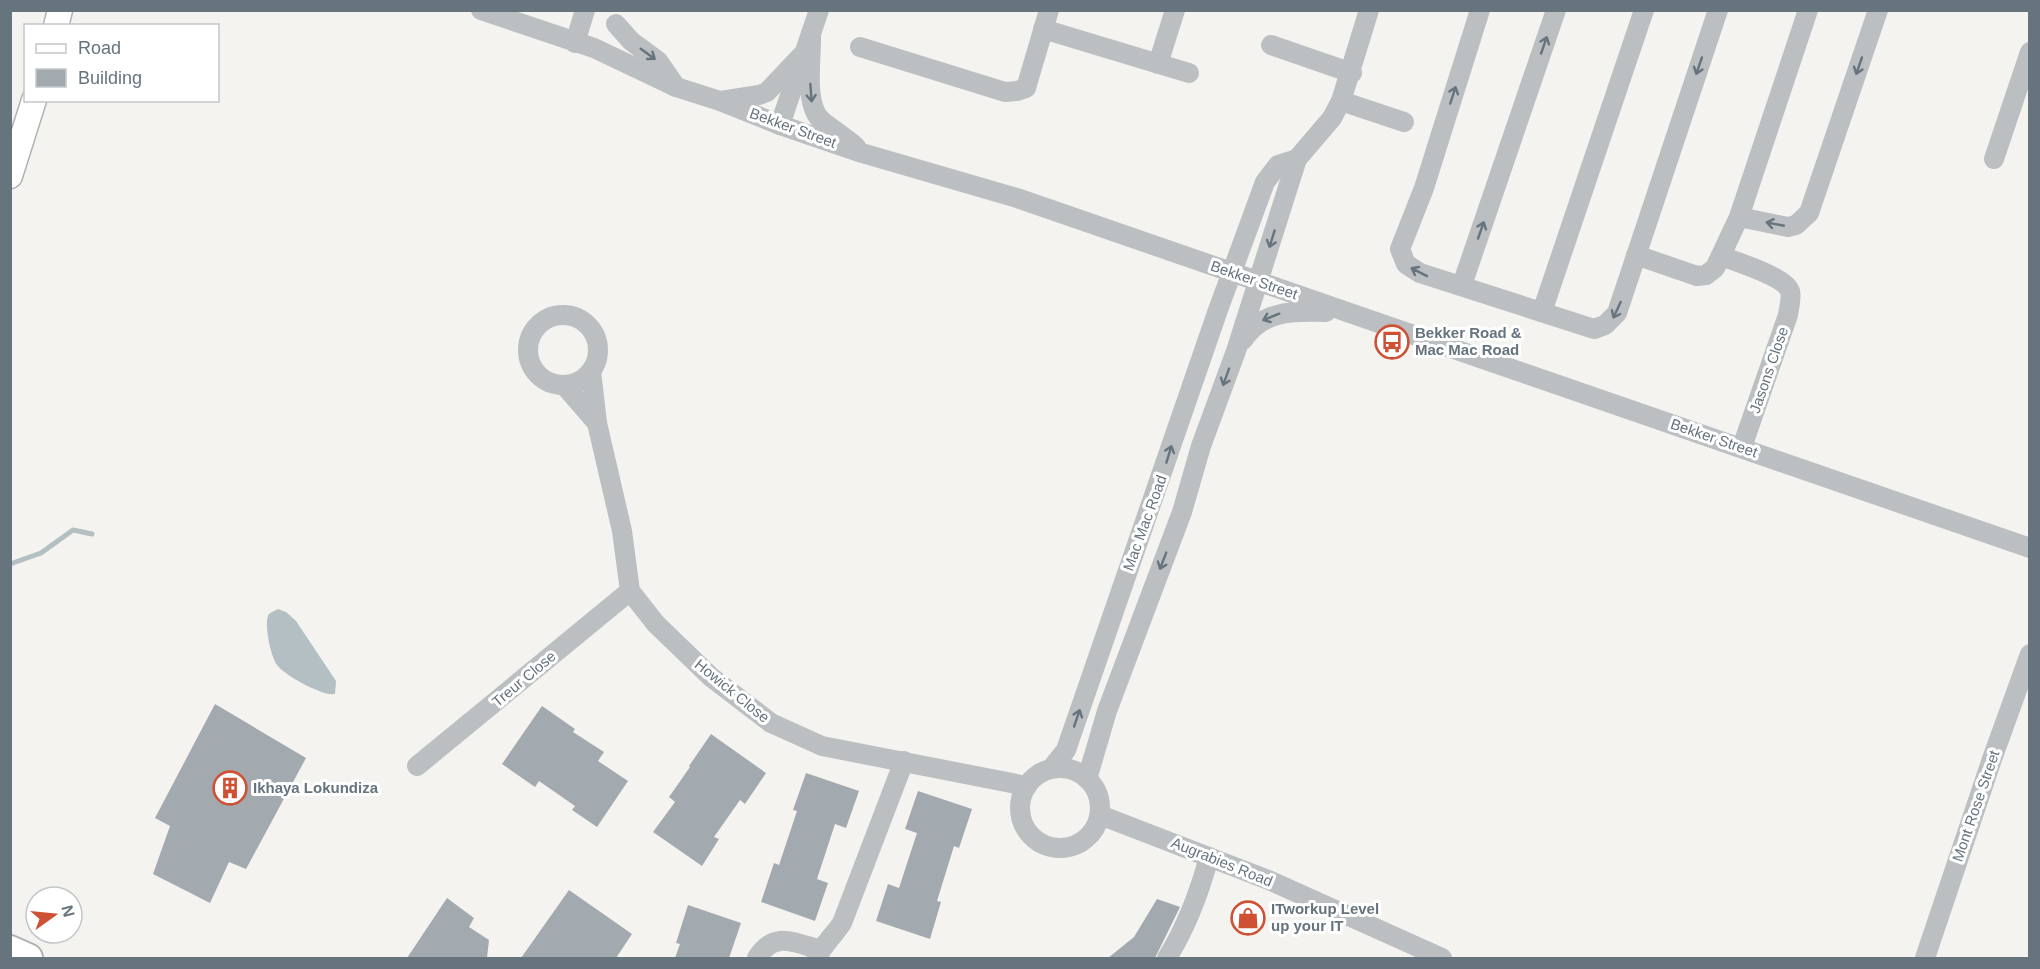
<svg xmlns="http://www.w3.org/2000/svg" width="2040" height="969" viewBox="0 0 2040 969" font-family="Helvetica,sans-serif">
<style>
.water{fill:#b3bfc2}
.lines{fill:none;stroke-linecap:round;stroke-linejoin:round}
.stream{stroke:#b3bfc2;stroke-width:5}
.building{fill:#a3aaaf}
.major-casing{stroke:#afb3b6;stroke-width:27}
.highway-casing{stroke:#afb2b5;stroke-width:32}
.minor{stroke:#bbbfc2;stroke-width:20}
.major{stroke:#fff;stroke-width:24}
.highway{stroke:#fff;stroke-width:28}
.oneway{stroke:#66747e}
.labels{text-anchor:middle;stroke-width:6;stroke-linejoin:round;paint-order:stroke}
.street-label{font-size:15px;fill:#66747e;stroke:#fff}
.poi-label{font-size:15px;font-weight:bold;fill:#66747e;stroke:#fff;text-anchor:start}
</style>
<rect width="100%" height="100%" fill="#f4f3f0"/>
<path class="water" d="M278,609L286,612L296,621L336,681L335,694C324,697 284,675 277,665C271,657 263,622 269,614C271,612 275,611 278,609Z"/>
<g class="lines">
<polyline class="stream" points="10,564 41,553 73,530 92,534"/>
</g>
<g class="building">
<polygon points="215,704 306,758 246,869 229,862 210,903 153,874 170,826 155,818"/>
<polygon points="542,706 575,729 573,732 604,752 598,761 628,781 597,827 572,810 575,806 539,781 535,787 502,764"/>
<polygon points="711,734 766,773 745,804 740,800 714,837 719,839 702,866 653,832 675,802 669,797 690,767 689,766"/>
<polygon points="806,773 859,791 846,828 835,824 817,879 828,883 815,921 761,902 774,863 779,865 797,811 793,810"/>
<polygon points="918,791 972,809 959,848 954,846 937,901 941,902 930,939 876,921 888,884 899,888 917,833 905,829"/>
<polygon points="569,890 632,934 616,958 521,958"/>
<polygon points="447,898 474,918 469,927 489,940 487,958 407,958"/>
<polygon points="1157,899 1180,907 1155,958 1108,958 1134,937"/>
<polygon points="688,905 741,923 729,958 675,958 680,944 676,943"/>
</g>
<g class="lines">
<defs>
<g id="major">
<polyline points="56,26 60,10"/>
<polyline points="10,176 34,100"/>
</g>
<polyline id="highway" points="10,950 28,958"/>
</defs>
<use href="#major" class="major-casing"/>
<use href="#highway" class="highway-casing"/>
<g class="minor">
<polyline points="481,10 594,48 676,87 720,101 780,125 862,153 1017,198 2030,548"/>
<polyline points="1480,10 1424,188 1400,249 1406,264 1420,273 1594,329 1605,325 1617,313 1718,10"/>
<polyline points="616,24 631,41 658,61 676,87"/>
<polyline points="1043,29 1189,73"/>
<path d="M811,34C812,57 803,105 822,121C833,130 845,137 856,147"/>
<polyline points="575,43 585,10"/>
<polyline points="1271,45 1352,73"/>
<polyline points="860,47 1005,92 1017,91 1026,88 1049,10"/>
<polyline points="1158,64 1175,10"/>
<polyline points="721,101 759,95 767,92 801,56"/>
<polyline points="1341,101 1404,122"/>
<polyline points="780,125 819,10"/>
<polyline points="1994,159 2030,52"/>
<polyline points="1739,217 1788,227 1796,225 1809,213 1878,10"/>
<polyline points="1636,255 1697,276 1706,275 1715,268 1739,217 1808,10"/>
<path d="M1721,256C1736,262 1784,276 1790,291C1792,298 1789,307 1788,315L1742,447"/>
<polyline points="1462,285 1556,10"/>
<polyline points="1542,312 1644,10"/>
<circle cx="563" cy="350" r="35"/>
<path d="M1243,340C1263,310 1293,311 1326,312"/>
<polyline points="591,371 597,423 622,531 630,591 656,624 711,677 771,723 822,746 1027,786"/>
<polyline points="564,385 597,423"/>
<polyline points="417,766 630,591"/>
<circle cx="1060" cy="808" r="40"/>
<polyline points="1051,769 1066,750 1218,310 1265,182 1278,165 1297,159"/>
<polyline points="1087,779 1107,711 1182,512 1201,446 1236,351 1297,159 1332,118 1341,101 1369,10"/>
<polyline points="1100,815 1271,881 1442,958"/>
<path d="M757,958C774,930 795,943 821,950"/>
<path d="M817,958C822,946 834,935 842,923L904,761"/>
<path d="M1167,958C1187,926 1199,894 1209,857"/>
<polyline points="1925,958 1992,759 2030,654"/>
</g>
<use href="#major" class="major"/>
<use href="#highway" class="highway"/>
</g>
<defs><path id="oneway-shaft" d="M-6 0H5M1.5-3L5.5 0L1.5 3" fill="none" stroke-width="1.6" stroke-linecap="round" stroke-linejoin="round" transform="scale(1.5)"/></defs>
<g class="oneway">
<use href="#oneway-shaft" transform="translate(1544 45) rotate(-71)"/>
<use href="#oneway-shaft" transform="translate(648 54) rotate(36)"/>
<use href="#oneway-shaft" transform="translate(1699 66) rotate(109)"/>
<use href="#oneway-shaft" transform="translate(1859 66) rotate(109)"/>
<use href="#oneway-shaft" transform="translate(811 93) rotate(86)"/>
<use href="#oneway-shaft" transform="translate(1453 95) rotate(-72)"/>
<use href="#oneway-shaft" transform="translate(1775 224) rotate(-169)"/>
<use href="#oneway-shaft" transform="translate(1481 230) rotate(-71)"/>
<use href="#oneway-shaft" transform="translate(1272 239) rotate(107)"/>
<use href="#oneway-shaft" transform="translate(1419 272) rotate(-153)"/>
<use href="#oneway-shaft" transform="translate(1617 310) rotate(115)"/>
<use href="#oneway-shaft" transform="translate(1271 317) rotate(158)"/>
<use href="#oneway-shaft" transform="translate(1226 377) rotate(110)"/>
<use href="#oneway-shaft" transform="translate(1169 454) rotate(-73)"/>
<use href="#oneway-shaft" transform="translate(1163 561) rotate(111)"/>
<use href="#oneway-shaft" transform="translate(1077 718) rotate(-71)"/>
</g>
<defs>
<symbol id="bus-ring" viewBox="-11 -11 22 22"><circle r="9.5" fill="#fff" stroke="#cf5134" stroke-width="1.5"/><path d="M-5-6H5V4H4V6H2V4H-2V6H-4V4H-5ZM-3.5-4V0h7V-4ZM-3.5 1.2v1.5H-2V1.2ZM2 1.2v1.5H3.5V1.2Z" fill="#cf5134"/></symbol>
<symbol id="building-ring" viewBox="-11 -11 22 22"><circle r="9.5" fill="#fff" stroke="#cf5134" stroke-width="1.5"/><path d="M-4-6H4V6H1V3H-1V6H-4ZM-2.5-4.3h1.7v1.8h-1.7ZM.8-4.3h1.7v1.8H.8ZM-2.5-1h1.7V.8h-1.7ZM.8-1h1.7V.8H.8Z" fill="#cf5134"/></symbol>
<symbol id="shop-ring" viewBox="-11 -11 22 22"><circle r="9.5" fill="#fff" stroke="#cf5134" stroke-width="1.5"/><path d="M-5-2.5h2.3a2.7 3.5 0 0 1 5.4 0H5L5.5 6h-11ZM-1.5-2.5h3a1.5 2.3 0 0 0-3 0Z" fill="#cf5134"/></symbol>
</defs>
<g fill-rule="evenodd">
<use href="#bus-ring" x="1373" y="323" width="38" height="38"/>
<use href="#building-ring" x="211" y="769" width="38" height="38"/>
<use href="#shop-ring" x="1229" y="899" width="38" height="38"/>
</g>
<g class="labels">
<g class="street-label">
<text transform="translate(793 128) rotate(20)" y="5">Bekker Street</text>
<text transform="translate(1254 280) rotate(19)" y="5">Bekker Street</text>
<text transform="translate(1769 370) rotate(-71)" y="5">Jasons Close</text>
<text transform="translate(1714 438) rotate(19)" y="5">Bekker Street</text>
<text transform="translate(1145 523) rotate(-70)" y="5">Mac Mac Road</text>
<text transform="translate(524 679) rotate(-40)" y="5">Treur Close</text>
<text transform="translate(732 691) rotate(39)" y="5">Howick Close</text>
<text transform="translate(1976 806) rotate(-71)" y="5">Mont Rose Street</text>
<text transform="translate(1222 862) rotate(22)" y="5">Augrabies Road</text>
</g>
<g class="poi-label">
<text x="1415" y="338">Bekker Road &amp;<tspan x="1415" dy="17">Mac Mac Road</tspan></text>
<text x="253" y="793">Ikhaya Lokundiza</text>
<text x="1271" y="914">ITworkup Level<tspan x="1271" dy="17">up your IT</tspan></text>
</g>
</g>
<rect width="2040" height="969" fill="none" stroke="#66747e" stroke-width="24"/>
<rect x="24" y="24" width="195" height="78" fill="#ffffff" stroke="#c2c7cb" stroke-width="1.5"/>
<rect x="36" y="44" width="30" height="9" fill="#ffffff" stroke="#c2c7cb" stroke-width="1.5"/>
<text x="78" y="54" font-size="18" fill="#66747e">Road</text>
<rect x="36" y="69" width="30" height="18" fill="#a3aaaf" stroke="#c2c7cb" stroke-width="1.5"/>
<text x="78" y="84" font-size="18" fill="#66747e">Building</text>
<g transform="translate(54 915) rotate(75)"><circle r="28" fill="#ffffff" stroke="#c2c7cb" stroke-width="1.5"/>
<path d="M0-4.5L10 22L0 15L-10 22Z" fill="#cf5134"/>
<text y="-9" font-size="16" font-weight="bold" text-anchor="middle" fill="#66747e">N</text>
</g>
</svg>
